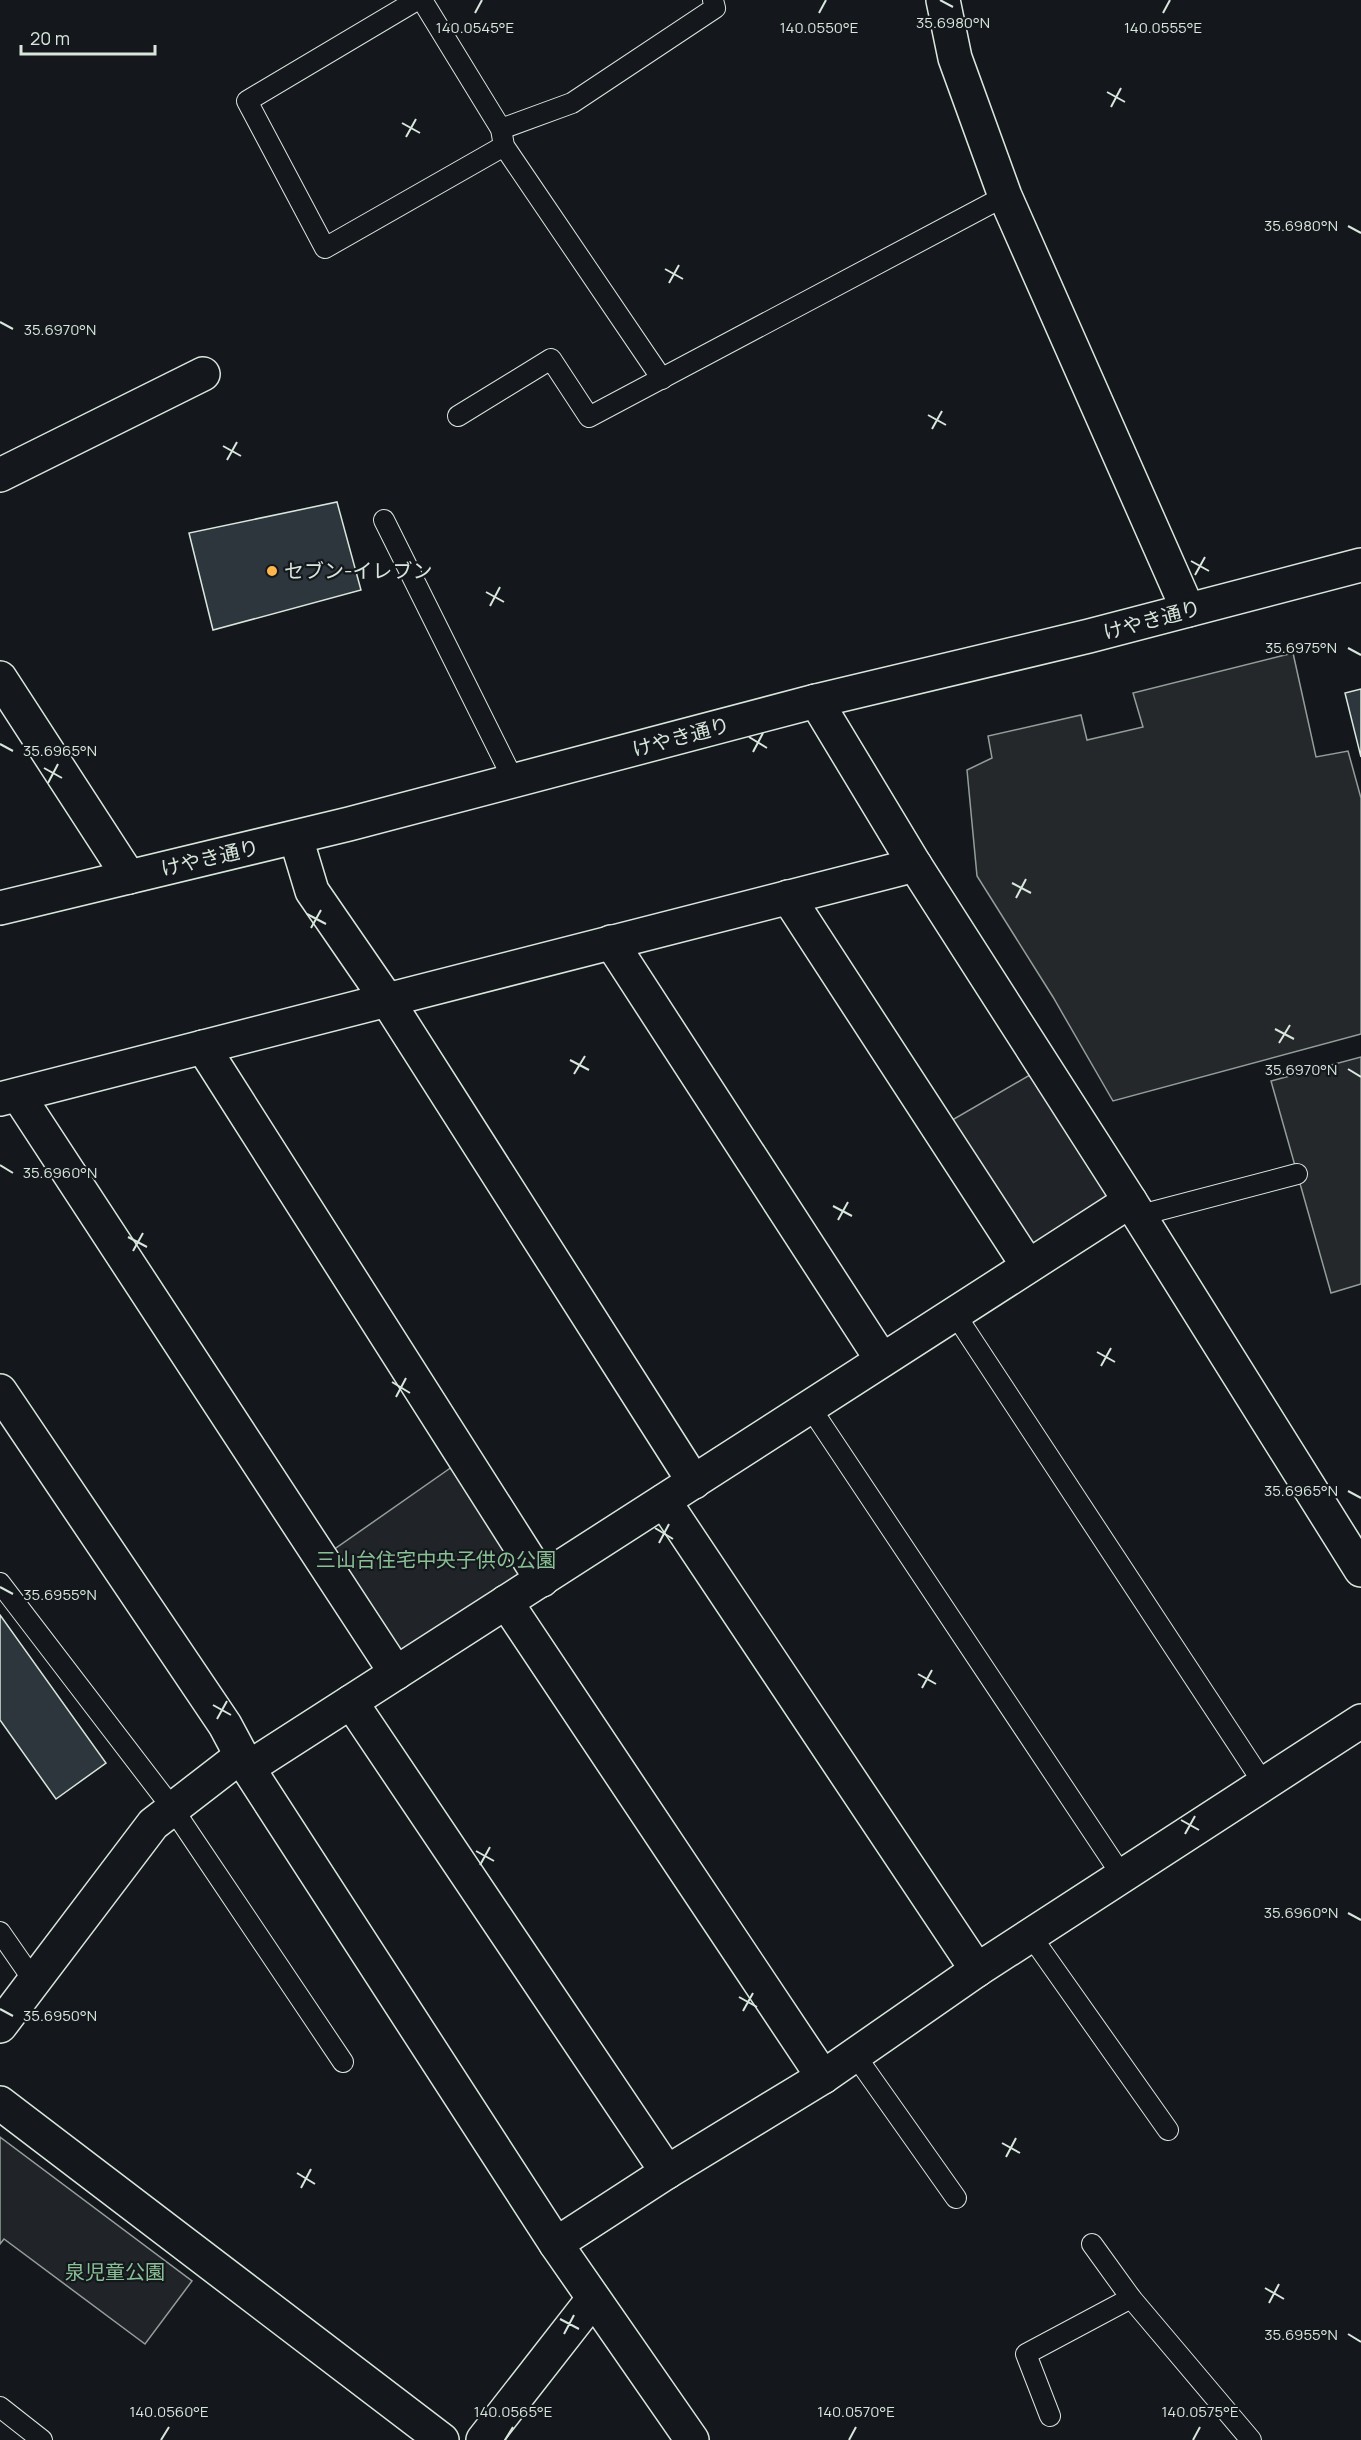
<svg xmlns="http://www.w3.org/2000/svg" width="1361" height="2440" viewBox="0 0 1361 2440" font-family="Manrope,'Noto Sans JP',sans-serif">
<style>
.green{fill:#202428;stroke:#939e99;stroke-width:1.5}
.parking{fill:#24282b;stroke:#939e99;stroke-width:1.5}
.building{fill:#2c363c;stroke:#d8e6dc;stroke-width:1.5}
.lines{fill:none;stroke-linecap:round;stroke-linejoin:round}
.service-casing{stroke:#d8e6dc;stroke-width:22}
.minor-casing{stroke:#d8e6dc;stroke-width:36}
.tertiary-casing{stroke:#d8e6dc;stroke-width:36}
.service{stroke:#14181c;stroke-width:20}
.minor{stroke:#14181c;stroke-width:33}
.tertiary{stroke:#14181c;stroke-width:33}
.ticks{fill:none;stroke:#d8e6dc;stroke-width:2}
.poi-dot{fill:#ffb74d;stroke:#14181c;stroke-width:2}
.labels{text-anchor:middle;stroke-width:4.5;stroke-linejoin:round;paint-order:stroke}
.poi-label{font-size:20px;fill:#d8e6dc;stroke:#14181c;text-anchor:start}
.street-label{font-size:20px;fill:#d8e6dc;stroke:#14181c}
.park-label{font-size:20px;fill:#8ac095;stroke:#14181c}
.ticks-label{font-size:15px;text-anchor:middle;fill:#d8e6dc;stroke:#14181c;stroke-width:4.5;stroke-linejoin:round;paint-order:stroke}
</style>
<rect width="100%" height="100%" fill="#14181c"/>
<g class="green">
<polygon points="1035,1072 1107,1185 1104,1206 1041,1247 1025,1244 947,1123"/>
<polygon points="459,1462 523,1564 518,1586 411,1656 388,1652 326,1555"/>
<polygon points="0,2137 192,2281 145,2344 4,2239 0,2244"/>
</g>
<g class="parking">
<polygon points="1293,653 1316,757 1348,751 1361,798 1361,1034 1113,1101 1053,997 977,876 967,770 992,758 988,736 1081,715 1087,740 1143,727 1133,693"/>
<polygon points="1361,1057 1361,1284 1331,1293 1271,1081"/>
</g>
<g class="building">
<polygon points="337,502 361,590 213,630 189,533"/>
<polygon points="1361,689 1361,757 1345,693"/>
<polygon points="0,1615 106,1763 56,1799 0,1720"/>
</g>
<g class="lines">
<defs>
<g id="service">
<polyline points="417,0 247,101 325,248 504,146"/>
<polyline points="422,0 501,129 504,146 662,379"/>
<polyline points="501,129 572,103 715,8 713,0"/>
<polyline points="458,416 551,359 589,417 1005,196"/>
<polyline points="384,520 514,781"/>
<polyline points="1137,1216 1297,1174"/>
<polyline points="955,1314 1264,1784"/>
<polyline points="810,1407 1123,1877"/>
<polyline points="0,1583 173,1809 343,2062"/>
<polyline points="0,1932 34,1981"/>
<polyline points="1031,1936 1168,2130"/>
<polyline points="855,2055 956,2198"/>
<polyline points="1092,2244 1131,2298 1251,2440"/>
<polyline points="0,2407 42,2440"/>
<polyline points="1050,2416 1026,2354 1131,2298"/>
</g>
<g id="minor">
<polyline points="943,0 955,58 1005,196 1188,610"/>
<polyline points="0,475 203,374"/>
<polyline points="0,678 129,877"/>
<polyline points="816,701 915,865 1130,1201 1361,1570"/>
<polyline points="296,838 312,891 387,1000 694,1482"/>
<polyline points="788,897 1028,1266"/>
<polyline points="611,942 882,1360"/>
<polyline points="203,1047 542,1580"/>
<polyline points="18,1095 396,1673"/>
<polyline points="0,1099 915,865"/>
<polyline points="0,1391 225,1725 248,1768 556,2244 692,2440"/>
<polyline points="664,1501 977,1970"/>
<polyline points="506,1602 823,2077"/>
<polyline points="351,1702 667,2172"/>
<polyline points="248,1768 1130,1201"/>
<polyline points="0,2026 153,1824 241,1756"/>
<polyline points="0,2103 442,2440"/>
<polyline points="556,2244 667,2172 823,2077 977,1970 1361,1721"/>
<polyline points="483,2440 593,2299"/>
</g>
<polyline id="tertiary" points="0,908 349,824 816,701 1089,636 1361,565"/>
</defs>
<use href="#service" class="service-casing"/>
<use href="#minor" class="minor-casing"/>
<use href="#tertiary" class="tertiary-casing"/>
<use href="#service" class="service"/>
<use href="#minor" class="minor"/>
<use href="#tertiary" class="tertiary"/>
</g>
<path class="ticks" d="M940,0L953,7M475,13L482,0M819,13L826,0M1163,13L1170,0M1107,92L1125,102M1111,107L1121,88M402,123L420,133M406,137L416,119M1348,226L1361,233M665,269L683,279M669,283L679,265M0,322L13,329M928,415L946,425M932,429L942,411M223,446L241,456M227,460L237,442M1191,561L1209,571M1195,575L1205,557M486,592L504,602M490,606L500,587M1348,648L1361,655M749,737L767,748M0,744L13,751M753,752L763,733M44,768L62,778M48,783L58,764M1012,883L1031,893M1016,898L1026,879M307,914L326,924M311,928L321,910M1275,1029L1294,1039M1279,1043L1290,1025M570,1060L589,1070M1348,1069L1361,1077M574,1074L585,1056M0,1165L13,1173M833,1206L852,1216M838,1220L848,1202M128,1237L147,1247M133,1251L143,1233M1097,1352L1115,1362M1101,1366L1111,1348M392,1382L410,1393M396,1397L406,1378M1348,1491L1361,1498M655,1528L673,1539M659,1543L669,1524M0,1587L13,1594M918,1674L936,1684M922,1688L932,1670M213,1705L231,1715M217,1719L227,1701M1181,1820L1199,1830M1185,1834L1195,1816M476,1851L494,1861M480,1865L490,1847M1348,1913L1361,1920M739,1997L757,2007M0,2009L13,2016M743,2011L753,1993M1002,2143L1020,2153M1006,2157L1016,2138M297,2173L315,2184M301,2188L311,2169M1265,2288L1284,2299M1269,2303L1279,2284M560,2319L579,2329M564,2334L574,2315M1348,2334L1361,2342M161,2440L169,2427M505,2440L513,2427M849,2440L856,2427M1193,2440L1200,2427"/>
<circle class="poi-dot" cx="272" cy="571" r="6"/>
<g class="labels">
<g class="poi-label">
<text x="284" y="578">セブン-イレブン</text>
</g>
<g class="street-label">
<text transform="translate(1152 620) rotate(-15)" y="7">けやき通り</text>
<text transform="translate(681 737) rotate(-15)" y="7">けやき通り</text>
<text transform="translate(210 858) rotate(-13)" y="7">けやき通り</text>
</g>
<g class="park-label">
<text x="436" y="1567">三山台住宅中央子供の公園</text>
<text x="115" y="2279">泉児童公園</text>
</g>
</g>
<g class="ticks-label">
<text x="953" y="28">35.6980°N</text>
<text x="475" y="33">140.0545°E</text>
<text x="819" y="33">140.0550°E</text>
<text x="1163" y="33">140.0555°E</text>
<text x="1301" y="231">35.6980°N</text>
<text x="60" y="335">35.6970°N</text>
<text x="1301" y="653">35.6975°N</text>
<text x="60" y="756">35.6965°N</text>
<text x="1301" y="1075">35.6970°N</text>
<text x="60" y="1178">35.6960°N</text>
<text x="1301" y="1496">35.6965°N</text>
<text x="60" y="1600">35.6955°N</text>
<text x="1301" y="1918">35.6960°N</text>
<text x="60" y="2021">35.6950°N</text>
<text x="1301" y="2340">35.6955°N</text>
<text x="169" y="2417">140.0560°E</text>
<text x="513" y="2417">140.0565°E</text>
<text x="856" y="2417">140.0570°E</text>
<text x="1200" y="2417">140.0575°E</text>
</g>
<path d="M21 45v9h134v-9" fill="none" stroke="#d8e6dc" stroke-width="3"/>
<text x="30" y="45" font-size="18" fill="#d8e6dc" stroke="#14181c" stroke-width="4.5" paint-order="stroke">20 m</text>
</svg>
